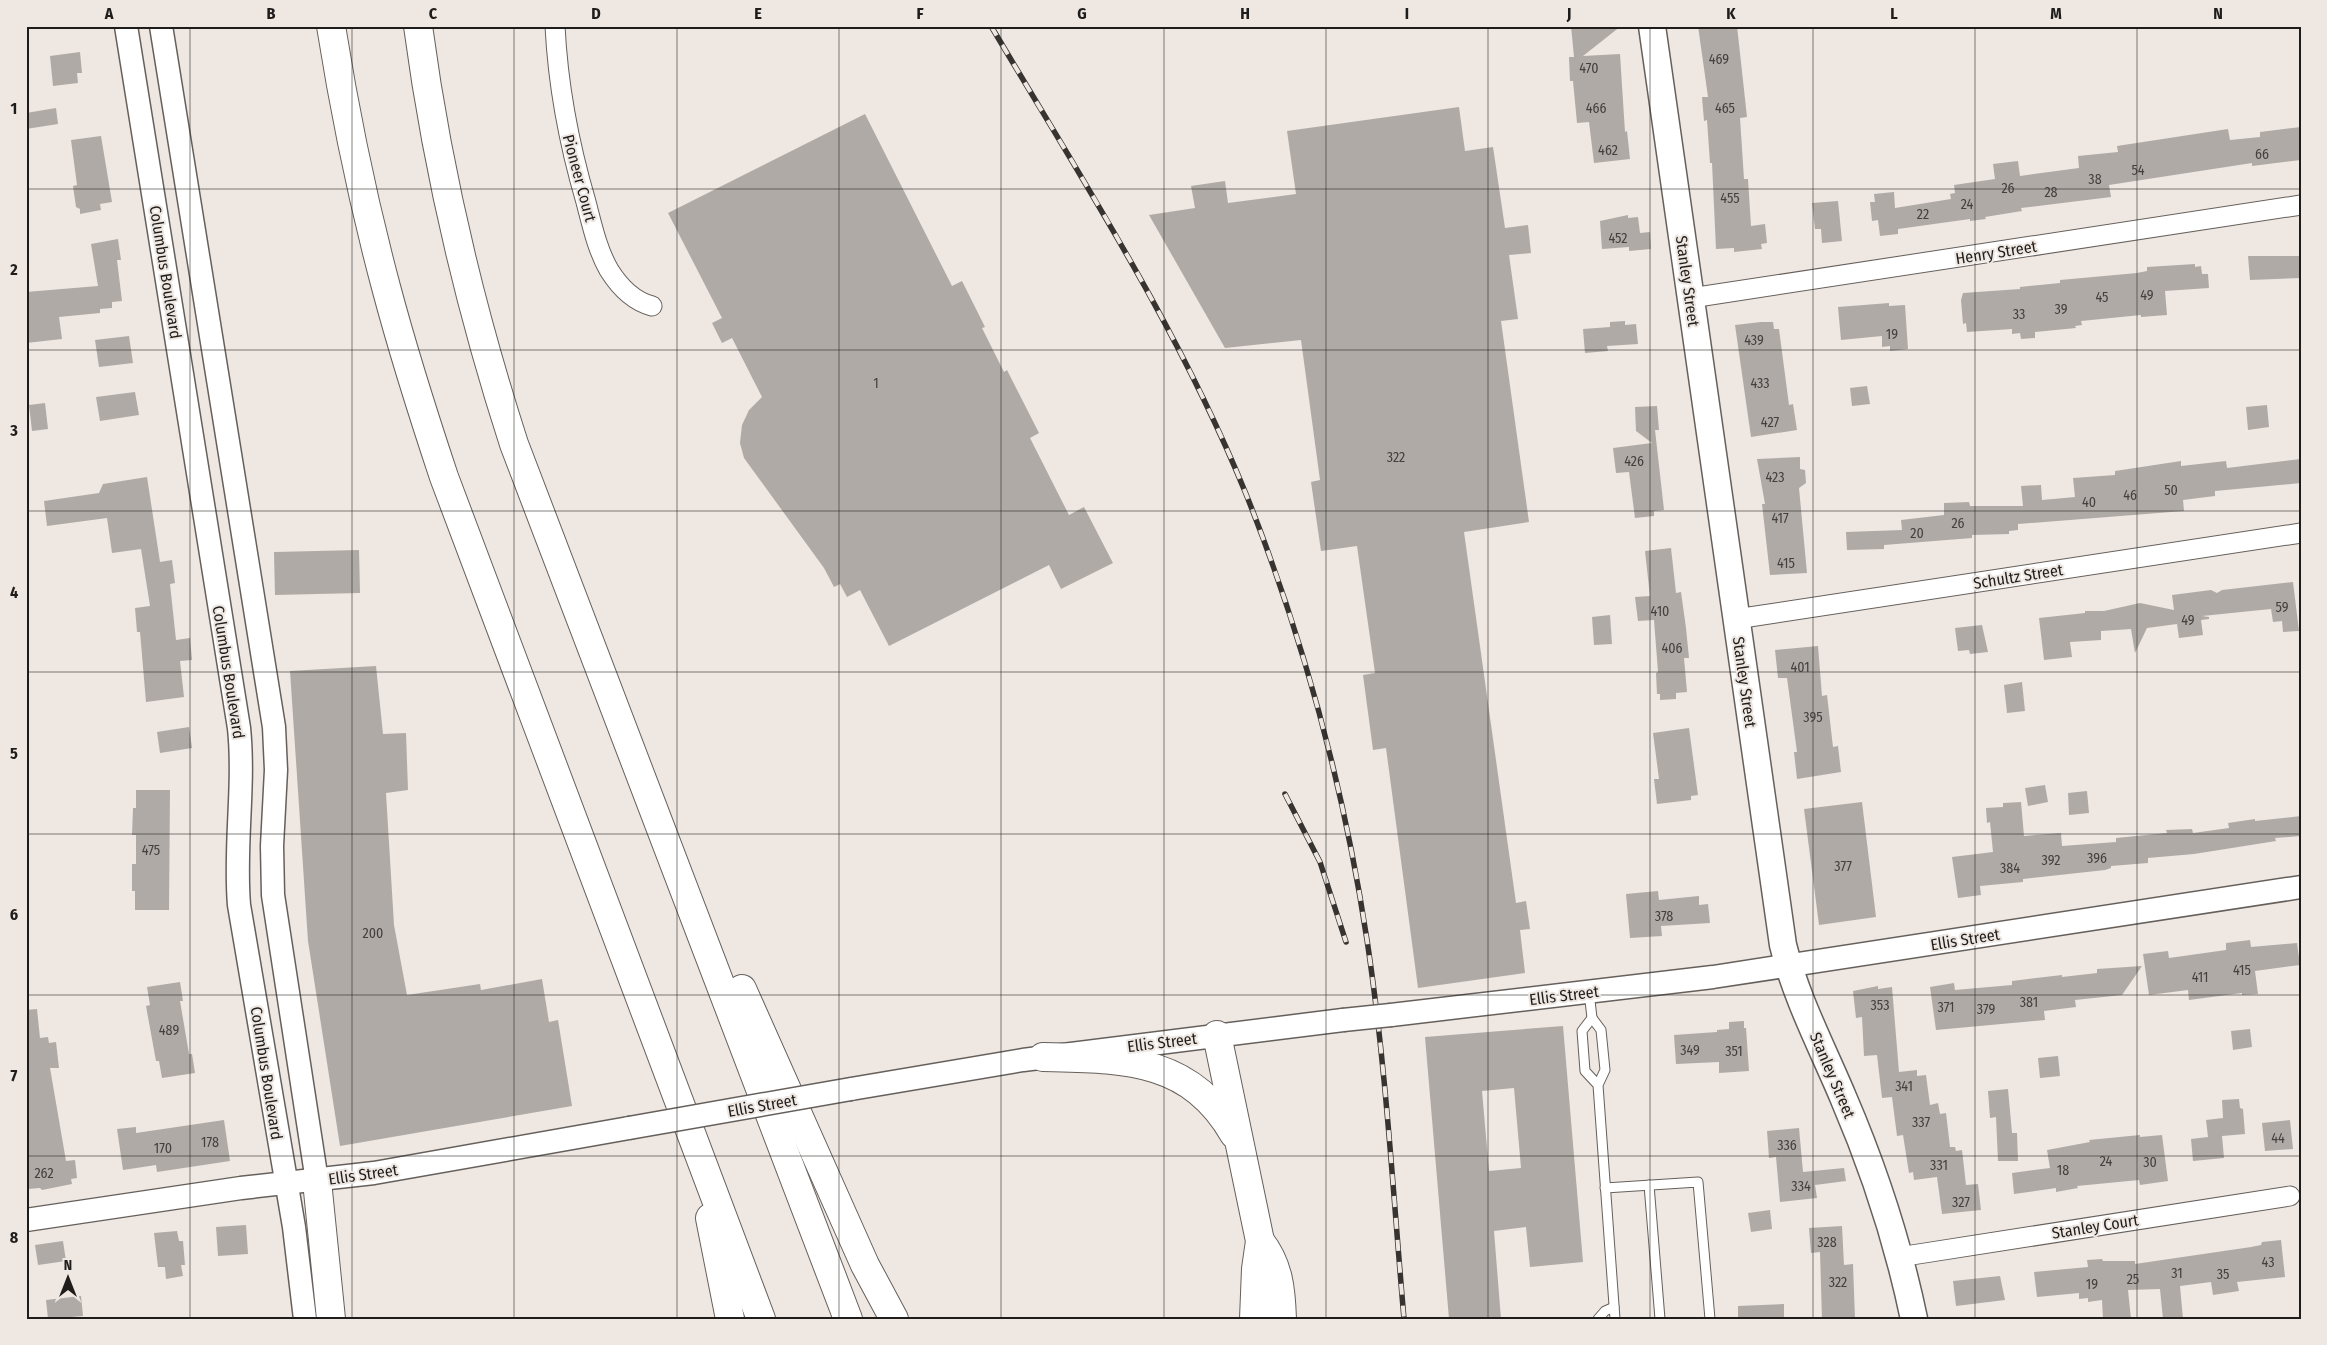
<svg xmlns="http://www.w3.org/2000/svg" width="2327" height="1345" viewBox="0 0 2327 1345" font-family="'Fira Sans Condensed',sans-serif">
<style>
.building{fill:#b0aaa6;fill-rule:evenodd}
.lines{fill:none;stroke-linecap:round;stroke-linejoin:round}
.service-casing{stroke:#66605c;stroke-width:11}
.minor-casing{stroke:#66605c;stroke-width:21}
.tertiary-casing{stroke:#66605c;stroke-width:25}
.secondary-casing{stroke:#66605c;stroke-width:29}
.motorway-casing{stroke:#66605c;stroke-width:30}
.service{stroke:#fff;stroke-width:9}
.minor{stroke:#fff;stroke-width:19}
.tertiary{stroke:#fff;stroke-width:22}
.secondary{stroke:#fff;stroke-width:26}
.motorway{stroke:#fff;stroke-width:28}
.rail-casing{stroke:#363331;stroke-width:5.5}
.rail{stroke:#eee7e2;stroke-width:4;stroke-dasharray:11;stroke-linecap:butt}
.tertiary-bridge-casing{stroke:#66605c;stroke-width:25;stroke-linecap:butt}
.tertiary-bridge{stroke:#fff;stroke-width:22}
.grid{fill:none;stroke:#1f1d1b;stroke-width:1;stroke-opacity:0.55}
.labels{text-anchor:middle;stroke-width:4;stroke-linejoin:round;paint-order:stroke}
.number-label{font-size:14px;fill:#43403e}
.street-label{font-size:16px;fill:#1f1d1b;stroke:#eee7e2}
.neatline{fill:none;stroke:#1f1d1b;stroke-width:2}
.grid-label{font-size:16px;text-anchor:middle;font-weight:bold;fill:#1f1d1b}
</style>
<rect width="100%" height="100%" fill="#eee7e2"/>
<g class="building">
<polygon points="1571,26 1621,26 1583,56 1620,54 1625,132 1627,131 1630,159 1594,163 1589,122 1577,123 1573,81 1570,81 1569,57 1574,57"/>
<polygon points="1698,26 1737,26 1747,117 1740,118 1744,179 1748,179 1751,226 1765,224 1767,243 1761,244 1762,249 1734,252 1734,248 1716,249 1712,163 1710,163 1707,120 1704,121 1702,97 1708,97"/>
<polygon points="80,52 82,73 77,73 78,83 53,86 50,56"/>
<polygon points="1459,107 1465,151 1493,147 1505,228 1528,225 1531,253 1509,255 1518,319 1501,321 1529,522 1464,532 1516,903 1526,901 1530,929 1520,930 1525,973 1418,988 1386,748 1373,750 1363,675 1375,673 1357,546 1321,551 1311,482 1320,480 1301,340 1225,348 1149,215 1195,208 1191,186 1225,181 1228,203 1296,194 1287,131"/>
<polygon points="56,108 58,124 26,129 26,113"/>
<polygon points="865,114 952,286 962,281 985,327 982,328 1004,372 1007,370 1039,433 1030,438 1069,515 1084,507 1113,563 1061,589 1049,565 889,646 860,590 847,597 840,584 834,587 824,568 744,458 740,443 742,425 749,410 762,397 732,338 722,343 712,323 722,318 668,213"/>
<polygon points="2301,127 2301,160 2252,166 2252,163 2109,185 2111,197 2021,208 2022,211 1985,217 1986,219 1970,221 1970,219 1898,229 1898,234 1880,236 1878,220 1872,221 1870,202 1875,202 1874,194 1894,192 1895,208 1951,199 1950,194 1955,193 1954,185 1995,179 1993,164 2018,161 2020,176 2079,168 2078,156 2118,152 2117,146 2228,129 2230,140 2260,137 2260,132"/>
<polygon points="101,136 112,202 100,204 101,210 80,214 80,209 76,207 73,186 77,185 71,140"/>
<polygon points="1838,201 1842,241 1822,243 1821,229 1815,229 1812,203"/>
<polygon points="1628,215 1628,218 1638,217 1640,233 1650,232 1651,249 1629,251 1629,247 1602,249 1600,221"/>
<polygon points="118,239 121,260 117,260 122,301 112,302 112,308 100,309 100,313 59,317 62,339 26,343 26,292 98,286 91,244"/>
<polygon points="2248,256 2301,256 2301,278 2250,280"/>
<polygon points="2195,264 2195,267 2201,266 2202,274 2208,274 2209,288 2165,291 2167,315 2141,317 2141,315 2081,321 2082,325 2075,326 2076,328 2035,332 2035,338 2021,339 2020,333 2012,334 2012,329 1967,332 1966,323 1963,324 1961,300 1963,293 2020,289 2020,287 2060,283 2060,280 2137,273 2147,271 2147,267"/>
<polygon points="1889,303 1889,306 1905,305 1908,349 1890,351 1890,346 1882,347 1882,336 1841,340 1838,307"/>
<polygon points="1625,321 1625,325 1636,324 1638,344 1607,346 1608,351 1585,353 1583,329 1610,327 1610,322"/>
<polygon points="1761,322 1773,322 1774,329 1779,329 1789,405 1793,404 1797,430 1751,437 1735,325"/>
<polygon points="129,336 133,363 99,367 95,340"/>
<polygon points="1867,386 1870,404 1852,406 1850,388"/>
<polygon points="135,392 139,415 100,421 96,397"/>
<polygon points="45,403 48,429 32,431 29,405"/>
<polygon points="2267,405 2269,427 2248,430 2246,407"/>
<polygon points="1657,406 1659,430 1655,430 1664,510 1654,511 1654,516 1635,518 1629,472 1616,473 1613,448 1652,443 1636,431 1635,407"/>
<polygon points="1800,457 1800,469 1805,470 1806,483 1799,488 1807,573 1770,575 1762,504 1765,504 1757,459"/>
<polygon points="2301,459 2301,483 2215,491 2215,496 2183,500 2184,511 2018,524 2018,530 2009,531 2009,534 1972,535 1972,538 1884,545 1884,549 1847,550 1846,532 1902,530 1901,520 1944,515 1944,503 1969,502 1970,506 2023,506 2021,486 2041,485 2042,500 2075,497 2073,478 2115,475 2115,471 2181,461 2181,466 2226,461 2227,468"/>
<polygon points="147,477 160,562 172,560 175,583 170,584 176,640 190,638 192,660 180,661 184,697 146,702 140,632 137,632 135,608 150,606 141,549 112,553 107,518 47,526 44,501 99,493 103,484"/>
<polygon points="1671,548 1676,593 1681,592 1686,628 1689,658 1684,658 1687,692 1676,693 1676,699 1660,700 1660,694 1657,694 1656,673 1658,672 1654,620 1638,621 1635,597 1650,596 1645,551"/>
<polygon points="359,550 360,593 275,595 274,552"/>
<polygon points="2293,582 2299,631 2283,632 2282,621 2273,622 2271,609 2202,616 2209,617 2209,619 2201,620 2203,635 2179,638 2177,624 2147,628 2135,653 2131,629 2101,631 2101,640 2070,642 2072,657 2044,660 2039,618 2085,613 2085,611 2104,611 2140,603 2174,610 2172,595 2211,590 2217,593 2222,590"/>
<polygon points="1610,615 1612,644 1594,645 1592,617"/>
<polygon points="1982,625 1988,652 1970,654 1969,650 1958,651 1955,628"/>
<polygon points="1818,646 1822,696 1827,695 1833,747 1838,746 1841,772 1797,779 1794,752 1797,752 1787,678 1778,678 1775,650"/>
<polygon points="376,666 383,734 406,733 408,790 386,793 394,925 407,995 480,984 481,990 542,979 549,1022 558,1020 572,1106 340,1146 308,941 290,671"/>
<polygon points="2022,682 2025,711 2007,713 2004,685"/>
<polygon points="189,727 192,748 160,753 157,732"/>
<polygon points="1689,728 1698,795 1691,796 1691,800 1657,804 1654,779 1659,779 1653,733"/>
<polygon points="2045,785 2048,802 2028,806 2025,788"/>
<polygon points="136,790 170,790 169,910 135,910 135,891 132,891 132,864 136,864 136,835 132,835 133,808 136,808"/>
<polygon points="2087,791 2089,813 2069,815 2068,793"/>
<polygon points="1862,802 1876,917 1819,925 1804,809"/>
<polygon points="2021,802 2024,836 2061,833 2062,846 2116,842 2116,838 2167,833 2166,830 2192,829 2193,833 2229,828 2228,823 2255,819 2255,821 2301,816 2301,836 2275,838 2276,841 2194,854 2148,858 2148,863 2111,866 2111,868 2105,870 2023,879 2023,882 1980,886 1981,895 1958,898 1952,857 1993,852 1990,822 1987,823 1986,808 2003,807 2003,803"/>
<polygon points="1658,891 1659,900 1699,896 1699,905 1708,904 1710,923 1661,926 1662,936 1630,938 1626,894"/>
<polygon points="2250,940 2251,947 2297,943 2300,965 2255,971 2258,994 2242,995 2242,993 2189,1000 2188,990 2149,995 2143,954 2168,951 2169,958 2226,950 2226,943"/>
<polygon points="2142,966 2122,995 2075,1000 2076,1007 2044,1011 2045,1020 1936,1030 1930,987 1954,983 1955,990 2012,985 2012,981 2062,975 2062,977 2097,973 2097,969"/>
<polygon points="180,982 183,1001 180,1001 189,1054 192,1054 195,1073 162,1078 159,1061 156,1061 146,1006 150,1005 147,987"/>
<polygon points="1878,986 1878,989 1892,987 1899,1072 1917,1070 1917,1076 1926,1075 1930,1105 1938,1103 1940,1114 1946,1113 1950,1147 1955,1147 1956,1151 1962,1150 1966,1185 1978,1184 1981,1210 1942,1214 1937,1177 1914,1180 1913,1172 1909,1173 1903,1135 1897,1136 1892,1097 1882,1098 1877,1055 1864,1056 1862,1017 1856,1018 1853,991"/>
<polygon points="37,1009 40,1038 48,1037 49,1043 56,1042 59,1068 50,1068 66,1161 75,1160 77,1178 71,1179 72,1184 42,1190 40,1188 28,1189 26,1176 26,1010"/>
<polygon points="1744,1021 1744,1028 1746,1028 1749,1071 1719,1073 1719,1062 1676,1064 1674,1035 1717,1032 1717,1030 1729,1029 1729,1022"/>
<path d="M1563,1026L1583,1262L1530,1267L1526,1227L1494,1231L1501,1319H1449L1425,1037ZM1514,1088L1521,1168L1489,1171L1482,1091Z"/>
<polygon points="2250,1029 2252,1047 2233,1050 2231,1031"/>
<polygon points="2058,1056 2060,1076 2040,1078 2038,1058"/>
<polygon points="2008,1089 2012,1133 2017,1133 2018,1161 1998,1161 1996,1117 1990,1118 1988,1091"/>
<polygon points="2239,1099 2240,1108 2243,1109 2245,1134 2222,1136 2224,1158 2193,1161 2191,1139 2208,1137 2206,1120 2223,1118 2222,1100"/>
<polygon points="224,1120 230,1161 157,1172 156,1165 123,1170 117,1129 136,1127 136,1133"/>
<polygon points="2290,1120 2293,1149 2265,1151 2262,1123"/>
<polygon points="1799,1128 1803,1172 1844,1168 1846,1181 1815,1185 1817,1198 1780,1202 1776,1157 1769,1158 1767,1131"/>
<polygon points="2140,1135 2140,1137 2162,1135 2168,1181 2140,1185 2139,1180 2077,1186 2078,1188 2056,1192 2056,1188 2014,1194 2012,1173 2050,1168 2047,1150 2090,1142 2089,1140"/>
<polygon points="1770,1210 1772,1229 1751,1232 1748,1213"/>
<polygon points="246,1225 248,1254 218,1256 216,1227"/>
<polygon points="1842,1226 1844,1265 1853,1264 1855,1319 1822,1319 1820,1252 1811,1253 1809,1228"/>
<polygon points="177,1231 179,1241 183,1241 185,1265 181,1265 183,1276 166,1279 165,1267 158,1267 154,1233"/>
<polygon points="2281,1240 2285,1277 2237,1282 2239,1291 2213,1295 2211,1282 2180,1286 2183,1319 2163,1319 2160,1289 2128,1290 2131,1319 2103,1319 2102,1300 2088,1302 2088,1298 2079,1299 2079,1293 2037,1297 2034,1272 2088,1267 2087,1260 2102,1259 2103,1261 2135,1261 2135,1264 2251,1247 2261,1245 2262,1242"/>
<polygon points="63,1241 66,1261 38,1265 35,1245"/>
<polygon points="2000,1276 2005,1300 1956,1306 1953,1281"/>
<polygon points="81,1296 83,1316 48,1319 46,1300"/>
<polygon points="1784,1304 1784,1319 1738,1319 1738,1306"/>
</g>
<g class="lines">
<defs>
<g id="service">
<polyline points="1589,992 1592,1018"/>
<polyline points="1598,1085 1585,1071 1582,1031 1592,1018 1601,1030 1605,1070 1598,1085 1615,1319"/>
<polyline points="1649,1185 1660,1319"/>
<polyline points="1605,1188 1698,1182 1710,1319"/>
<polyline points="1598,1319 1605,1311 1614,1307"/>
</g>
<g id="minor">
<path d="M555,26C558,87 569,144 586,202C592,225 597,249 609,270C619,286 633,301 652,306"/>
<polyline points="1691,298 2301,205"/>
<polyline points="1736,619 2301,533"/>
<polyline points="1899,1257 2290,1196"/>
</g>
<g id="tertiary">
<path d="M126,26L239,728C245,787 234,846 239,905L294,1227L305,1319"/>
<polyline points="161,26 274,727 276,770 272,846 273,895 317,1181"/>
<polyline points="1391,1015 1713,977 2301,887"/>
<polyline points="851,1089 1023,1060 1343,1020"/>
<polyline points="26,1220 241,1188 374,1173 629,1128"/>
</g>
<path id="secondary" d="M1652,26L1783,945C1796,998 1822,1047 1843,1097C1874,1169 1898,1242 1914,1319"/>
<g id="motorway">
<path d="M331,26C345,114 363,201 386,287C403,351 423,414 444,477L761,1319"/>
<path d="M418,26C437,168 470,308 514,444L848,1319"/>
<polyline points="742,989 865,1265 894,1319"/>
<polyline points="1217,1035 1260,1241 1256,1269 1254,1319"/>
<path d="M1043,1057C1122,1059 1190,1057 1234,1134"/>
<polyline points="317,1181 331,1319"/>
<polyline points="710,1218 730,1319"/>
<path d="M1260,1241C1279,1265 1281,1290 1282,1319"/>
</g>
</defs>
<use href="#service" class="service-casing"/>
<use href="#minor" class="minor-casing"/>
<use href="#tertiary" class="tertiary-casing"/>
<use href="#secondary" class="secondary-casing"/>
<use href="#motorway" class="motorway-casing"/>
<use href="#service" class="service"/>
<use href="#minor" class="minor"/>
<use href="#tertiary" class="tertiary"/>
<use href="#secondary" class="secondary"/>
<use href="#motorway" class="motorway"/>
<defs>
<g id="rail">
<path d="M991,26C1081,178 1179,329 1246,494C1303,637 1344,788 1367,940C1386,1065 1393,1193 1404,1319"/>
<polyline points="1285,794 1320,862 1346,942"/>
</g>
</defs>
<use href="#rail" class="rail-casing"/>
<use href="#rail" class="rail"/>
<defs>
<g id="tertiary-bridge">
<polyline points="1343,1020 1391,1015"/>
<polyline points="629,1128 851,1089"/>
</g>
</defs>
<use href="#tertiary-bridge" class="tertiary-bridge-casing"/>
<use href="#tertiary-bridge" class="tertiary-bridge"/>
</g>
<path class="grid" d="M190,26V1319M352,26V1319M514,26V1319M677,26V1319M839,26V1319M1001,26V1319M1164,26V1319M1326,26V1319M1488,26V1319M1650,26V1319M1813,26V1319M1975,26V1319M2137,26V1319M26,189H2301M26,350H2301M26,511H2301M26,672H2301M26,834H2301M26,995H2301M26,1156H2301"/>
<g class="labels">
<g class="number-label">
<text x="1719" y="64">469</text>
<text x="1589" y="73">470</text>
<text x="1596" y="113">466</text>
<text x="1725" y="113">465</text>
<text x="1608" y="155">462</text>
<text x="2262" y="159">66</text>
<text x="2138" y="175">54</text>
<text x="2095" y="184">38</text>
<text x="2008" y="193">26</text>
<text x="2051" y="197">28</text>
<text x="1730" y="203">455</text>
<text x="1967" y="209">24</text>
<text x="1923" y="219">22</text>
<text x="1618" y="243">452</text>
<text x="2147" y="300">49</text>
<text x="2102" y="302">45</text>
<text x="2061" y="314">39</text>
<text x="2019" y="319">33</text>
<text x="1892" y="339">19</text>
<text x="1754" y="345">439</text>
<text x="876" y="388">1</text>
<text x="1760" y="388">433</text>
<text x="1770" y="427">427</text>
<text x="1396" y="462">322</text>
<text x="1634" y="466">426</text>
<text x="1775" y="482">423</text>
<text x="2171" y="495">50</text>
<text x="2130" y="500">46</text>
<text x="2089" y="507">40</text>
<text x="1780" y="523">417</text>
<text x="1958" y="528">26</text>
<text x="1917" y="538">20</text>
<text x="1786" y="568">415</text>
<text x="2282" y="612">59</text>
<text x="1660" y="616">410</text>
<text x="2188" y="625">49</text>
<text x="1672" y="653">406</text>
<text x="1800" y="672">401</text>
<text x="1813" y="722">395</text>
<text x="151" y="855">475</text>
<text x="2097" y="863">396</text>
<text x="2051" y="865">392</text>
<text x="1843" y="871">377</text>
<text x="2010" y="873">384</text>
<text x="1664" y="921">378</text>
<text x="373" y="938">200</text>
<text x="2242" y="975">415</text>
<text x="2200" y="982">411</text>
<text x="2029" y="1007">381</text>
<text x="1880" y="1010">353</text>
<text x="1946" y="1012">371</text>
<text x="1986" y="1014">379</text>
<text x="169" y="1035">489</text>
<text x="1690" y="1055">349</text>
<text x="1734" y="1056">351</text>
<text x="1904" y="1091">341</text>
<text x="1921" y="1127">337</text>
<text x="2278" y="1143">44</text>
<text x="210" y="1147">178</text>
<text x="1787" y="1150">336</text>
<text x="163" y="1153">170</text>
<text x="2106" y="1166">24</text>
<text x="2150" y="1167">30</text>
<text x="1939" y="1170">331</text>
<text x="2063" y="1175">18</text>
<text x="44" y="1178">262</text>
<text x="1801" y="1191">334</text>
<text x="1961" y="1207">327</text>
<text x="1827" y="1247">328</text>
<text x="2268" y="1267">43</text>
<text x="2177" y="1278">31</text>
<text x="2223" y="1279">35</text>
<text x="2133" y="1284">25</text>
<text x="1838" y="1287">322</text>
<text x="2092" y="1289">19</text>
</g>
<g class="street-label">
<text transform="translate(580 178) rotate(75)" y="6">Pioneer Court</text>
<text transform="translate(1996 252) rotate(-9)" y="6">Henry Street</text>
<text transform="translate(166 272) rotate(81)" y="6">Columbus Boulevard</text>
<text transform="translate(1688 281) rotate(82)" y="6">Stanley Street</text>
<text transform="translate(2018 576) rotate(-9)" y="6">Schultz Street</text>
<text transform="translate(229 672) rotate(81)" y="6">Columbus Boulevard</text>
<text transform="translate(1745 682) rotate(82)" y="6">Stanley Street</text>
<text transform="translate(1965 939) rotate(-9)" y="6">Ellis Street</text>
<text transform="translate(1564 995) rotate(-7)" y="6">Ellis Street</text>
<text transform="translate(1162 1042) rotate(-7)" y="6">Ellis Street</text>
<text transform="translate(267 1073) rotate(81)" y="6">Columbus Boulevard</text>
<text transform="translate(1833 1075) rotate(67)" y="6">Stanley Street</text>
<text transform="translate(762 1105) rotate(-10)" y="6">Ellis Street</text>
<text transform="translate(363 1174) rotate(-8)" y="6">Ellis Street</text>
<text transform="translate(2095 1226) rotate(-9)" y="6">Stanley Court</text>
</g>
</g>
<rect width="2327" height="1345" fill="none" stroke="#eee7e2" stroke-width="55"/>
<g transform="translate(68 1278)" stroke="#eee7e2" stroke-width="4" paint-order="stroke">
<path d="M0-4L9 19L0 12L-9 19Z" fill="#1f1d1b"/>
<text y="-8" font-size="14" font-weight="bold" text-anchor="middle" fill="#1f1d1b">N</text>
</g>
<rect x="28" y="28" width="2272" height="1290" class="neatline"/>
<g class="grid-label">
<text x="109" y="19">A</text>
<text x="271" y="19">B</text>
<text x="433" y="19">C</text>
<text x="596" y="19">D</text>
<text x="758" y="19">E</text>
<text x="920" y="19">F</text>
<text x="1082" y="19">G</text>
<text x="1245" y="19">H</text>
<text x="1407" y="19">I</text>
<text x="1569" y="19">J</text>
<text x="1731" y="19">K</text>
<text x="1894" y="19">L</text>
<text x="2056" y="19">M</text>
<text x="2218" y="19">N</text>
<text x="14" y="114">1</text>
<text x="14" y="275">2</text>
<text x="14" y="436">3</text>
<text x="14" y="598">4</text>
<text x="14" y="759">5</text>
<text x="14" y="920">6</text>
<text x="14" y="1081">7</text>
<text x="14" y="1243">8</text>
</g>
</svg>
